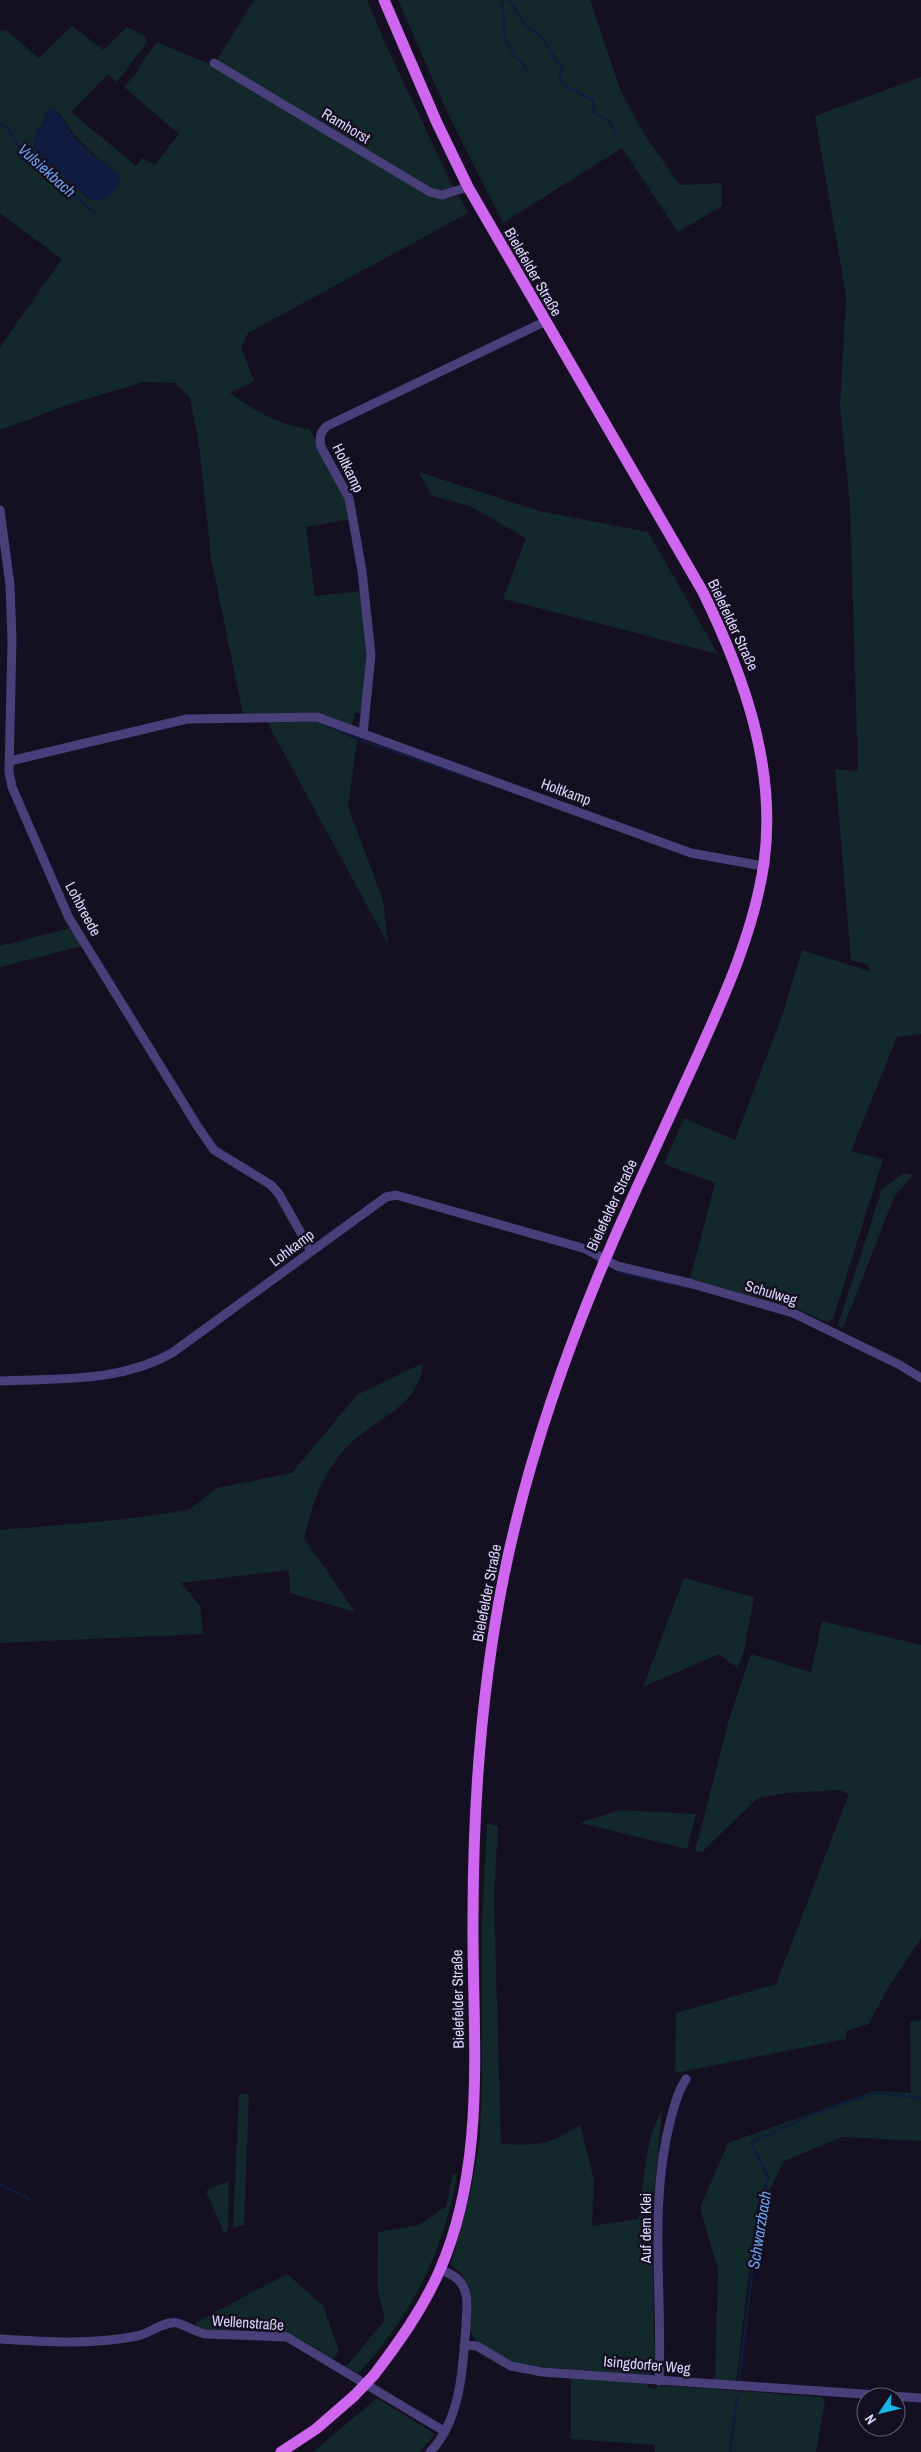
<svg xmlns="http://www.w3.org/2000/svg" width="921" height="2452" viewBox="0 0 921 2452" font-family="'Archivo Narrow',sans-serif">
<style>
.green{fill:#13282a;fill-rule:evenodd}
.water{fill:#101c3f}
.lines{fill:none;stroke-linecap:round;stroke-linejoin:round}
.stream{stroke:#101c3f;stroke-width:2.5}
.minor{stroke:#493f7b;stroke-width:9}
.major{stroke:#ce66f0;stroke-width:11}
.major-bridge{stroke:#ce66f0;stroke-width:11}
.labels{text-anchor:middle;stroke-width:5;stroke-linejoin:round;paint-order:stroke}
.street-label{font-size:15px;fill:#ddd4fb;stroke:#151021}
.water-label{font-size:16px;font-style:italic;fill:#6ca2f1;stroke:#151021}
</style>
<rect width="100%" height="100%" fill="#151021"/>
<g class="green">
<polygon points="254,0 367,0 386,45 453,187 442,190 433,189 217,60"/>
<polygon points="398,0 590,0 622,94 646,137 680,185 721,183 722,206 678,232 622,148 503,223 448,114"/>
<path d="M72,26L104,50L127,27L145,36L147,42L117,82L108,74L71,112L136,166L142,158L155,165L179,134L124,87L139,70L137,69L157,42L214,66L445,198L459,196L468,213L248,333L241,347L254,381L230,393C254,411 279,425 310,429L346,499L350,519L306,527L315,596L361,591L368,655L361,713H355L352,726L316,713L243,714L211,558L199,444L190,397L175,383L143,382L70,404L0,430V347L62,259L0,213V30L7,31L39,58ZM45,113L60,114C76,141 95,155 119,175L88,199L36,152L37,131L43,125Z"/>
<polygon points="921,77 921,1034 897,1037 851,1151 883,1159 833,1319 827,1322 795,1308 690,1279 715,1183 664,1164 684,1118 735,1140 783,1013 802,950 869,971 868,965 851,960 835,769 858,771 850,505 840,406 846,296 815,116"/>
<polygon points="419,472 539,511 648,532 718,654 503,599 526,538 468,505 432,496"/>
<polygon points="267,722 316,722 357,740 348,807 383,900 388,944"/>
<polygon points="71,928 82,946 0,967 0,946"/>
<polygon points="904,1173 913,1175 894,1197 843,1328 838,1325 882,1189"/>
<path d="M423,1363C419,1408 377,1416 349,1445C323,1471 312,1504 304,1538L355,1612L290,1593L289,1570L181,1583L200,1606L203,1634L0,1643V1530L118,1520L189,1510L217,1488L292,1473L357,1395Z"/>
<polygon points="684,1578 754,1597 744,1650 738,1668 719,1654 643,1687"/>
<polygon points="822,1621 921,1645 921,1938 886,1991 869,2024 846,2031 846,2039 675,2073 676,2013 776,1984 849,1794 839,1790 787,1793 758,1798 702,1852 695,1851 728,1723 751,1654 811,1672"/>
<polygon points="620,1810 696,1814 687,1849 580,1823"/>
<path d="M487,1823L498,1826L494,1897L501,2144C541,2145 546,2146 580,2125L594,2180L592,2226L638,2219C644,2192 645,2133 662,2112L652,2217L655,2369L649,2375L543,2367L514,2362L476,2341L470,2330L472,2300L468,2285L462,2274L451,2265L473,2180L480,2138L482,2078V1921Z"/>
<polygon points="921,2020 921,2141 842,2137 784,2161 761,2207 757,2205 736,2382 715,2380 718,2269 700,2208 728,2143 874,2091 911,2093 910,2022"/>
<polygon points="239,2094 249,2094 244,2225 233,2228"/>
<path d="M453,2174H457C445,2250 410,2318 358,2374L346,2367L385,2320L377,2285L378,2232L419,2225L446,2206Z"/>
<polygon points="229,2181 228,2229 224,2233 206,2191"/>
<path d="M287,2274L323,2306L339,2351L333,2359C319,2352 303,2338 288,2334C259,2327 228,2333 198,2329L195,2323Z"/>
<polygon points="571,2378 648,2383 648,2388 656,2389 657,2385 821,2397 825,2401 816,2452 655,2452 655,2445 571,2439"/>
<polygon points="377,2398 435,2434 420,2452 313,2452"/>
</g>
<path class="water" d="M53,108C62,115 65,125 72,134C84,150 104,162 119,175L121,183C114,194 103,204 88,199L34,150C32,135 43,128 45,113Z"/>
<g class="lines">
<g class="stream">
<polyline points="502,0 505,37 516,58 521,61 527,70"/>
<polyline points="509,0 526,26 540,35 558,63 563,65 560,76 562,84 593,100 594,113 610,122 616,133"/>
<polyline points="0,123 7,128 19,146 96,214"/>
<polyline points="319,722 369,743 483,782"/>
<polyline points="618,1272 691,1288"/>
<polyline points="0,2184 29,2199"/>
<polyline points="739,2380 760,2208 768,2177 751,2143 810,2115 875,2093 921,2098"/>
<polyline points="730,2452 737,2397"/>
</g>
<g class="minor">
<polyline points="214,63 430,192 442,195 468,187"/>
<polyline points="0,510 10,585 12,640 9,772 12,787 69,918 198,1127 214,1150 271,1185 279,1194 311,1251"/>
<path d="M363,734L371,655L362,571L349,498L321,447C319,438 320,432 327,426L544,322"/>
<polyline points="10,761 187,719 317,717 691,853 763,866"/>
<path d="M0,1381C60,1378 118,1383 172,1353L386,1197L396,1195L586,1249L617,1266L689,1283L793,1313L900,1365L921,1378"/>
<path d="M0,2339C46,2342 91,2345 137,2336C149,2334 165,2320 177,2323C186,2325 195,2332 205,2334L287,2337L444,2431"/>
<polyline points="464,2345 477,2346 511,2366 542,2372 921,2398"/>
<path d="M659,2381C663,2294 648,2203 671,2118C675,2104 678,2091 686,2079"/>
<path d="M430,2452C461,2420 463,2367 466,2325C466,2314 469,2301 465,2291C461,2278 452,2275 440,2269"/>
</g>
<g class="major">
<path d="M374,2375C399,2342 422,2310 439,2272C488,2162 472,2036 473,1920C473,1804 481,1689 504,1575C531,1442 578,1316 634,1194C655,1148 676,1103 697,1057C725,995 754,931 764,863C777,768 744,676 703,592L468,187L437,123L384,0"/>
<polyline points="281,2452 316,2429 354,2396"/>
</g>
<polyline class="major-bridge" points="354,2396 374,2375"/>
</g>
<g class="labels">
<g class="street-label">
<text transform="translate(346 126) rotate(31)" y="5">Ramhorst</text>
<text transform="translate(533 272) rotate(60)" y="5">Bielefelder Straße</text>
<text transform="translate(348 468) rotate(64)" y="5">Holtkamp</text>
<text transform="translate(733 625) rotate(65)" y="5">Bielefelder Straße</text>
<text transform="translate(566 792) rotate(20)" y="5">Holtkamp</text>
<text transform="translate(83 909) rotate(62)" y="5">Lohbreede</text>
<text transform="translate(612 1205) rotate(-65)" y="5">Bielefelder Straße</text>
<text transform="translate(292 1248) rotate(-37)" y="5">Lohkamp</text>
<text transform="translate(771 1293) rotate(17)" y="5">Schulweg</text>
<text transform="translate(487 1593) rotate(-79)" y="5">Bielefelder Straße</text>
<text transform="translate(458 1999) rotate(-91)" y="5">Bielefelder Straße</text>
<text transform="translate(646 2228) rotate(-90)" y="5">Auf dem Klei</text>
<text transform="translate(248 2323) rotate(4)" y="5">Wellenstraße</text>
<text transform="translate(647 2365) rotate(5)" y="5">Isingdorfer Weg</text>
</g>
<g class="water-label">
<text transform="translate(47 170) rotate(42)" y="6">Vulsiekbach</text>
<text transform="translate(759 2230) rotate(-81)" y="6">Schwarzbach</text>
</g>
</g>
<g transform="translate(881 2412) rotate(235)"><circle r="24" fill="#151021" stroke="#655e78"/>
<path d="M0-4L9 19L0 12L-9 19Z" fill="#16b6e4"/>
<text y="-8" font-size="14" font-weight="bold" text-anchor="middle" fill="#ddd4fb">N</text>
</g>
</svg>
